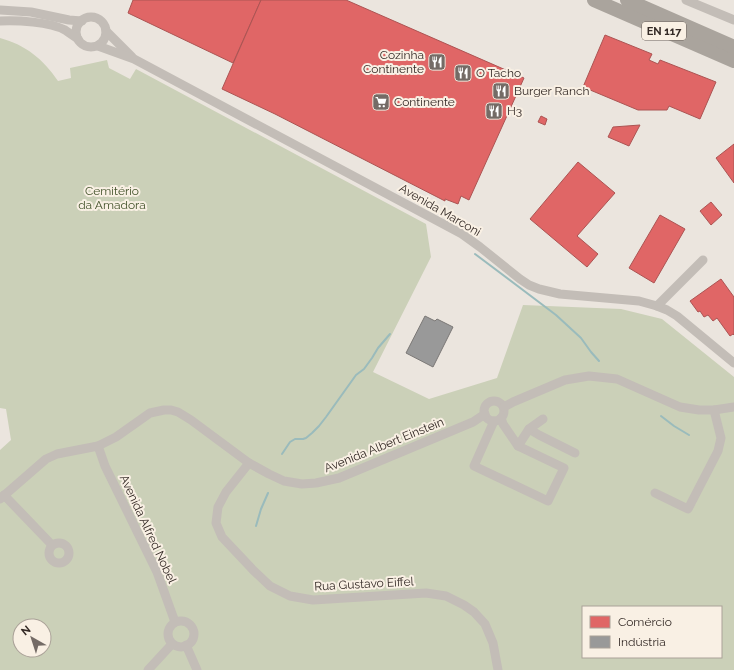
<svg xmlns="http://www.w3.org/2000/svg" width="734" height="670" viewBox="0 0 734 670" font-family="Raleway,sans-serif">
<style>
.green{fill:#cbd0b8;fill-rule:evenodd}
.shops{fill:#e06666;stroke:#ac5453}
.industry{fill:#999;stroke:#7b7876}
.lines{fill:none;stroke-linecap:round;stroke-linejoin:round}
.stream{stroke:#9abbbc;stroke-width:2}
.minor{stroke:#c3bdb7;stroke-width:9}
.highway{stroke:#aaa49d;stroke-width:14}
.labels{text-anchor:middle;stroke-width:4;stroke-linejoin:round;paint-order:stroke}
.shield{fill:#f9f0e4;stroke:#6f655f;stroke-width:1}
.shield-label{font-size:11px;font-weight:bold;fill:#342a26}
.poi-label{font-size:12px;fill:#342a26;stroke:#f9f0e4;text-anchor:start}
.park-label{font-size:12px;fill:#42522a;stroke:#f9f0e4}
.street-label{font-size:12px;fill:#342a26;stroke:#f9f0e4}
</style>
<rect width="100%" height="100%" fill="#ebe5de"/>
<path class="green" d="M0,38C26,45 43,59 58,81L71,78L70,68L107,60L109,68L130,79L136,69L426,224L431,257L373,372L429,399L497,378L523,305L621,309L662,319L734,377V670H0V450L11,440L6,409L0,408ZM583,607H721V657H583ZM20,626H44V650H20Z"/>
<g class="shops">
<polygon points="133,0 261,0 233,63 128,13"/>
<polygon points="261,0 346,0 524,78 469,200 461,196 458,204 445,199 445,201 275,114 222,89"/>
<polygon points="605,35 652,54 649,60 658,64 660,60 716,82 700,119 669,106 667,110 638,110 583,87"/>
<polygon points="541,116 547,119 545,125 538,122"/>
<polygon points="640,125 629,146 608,137 613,127"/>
<polygon points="734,144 734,183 716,158"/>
<polygon points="578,162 615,193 577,236 598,254 587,267 530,219"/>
<polygon points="711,202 722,215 711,225 700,211"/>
<polygon points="660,215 685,229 654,283 629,268"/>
<polygon points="721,279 734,297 734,335 733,334 730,336 717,318 713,321 708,315 704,317 700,311 698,312 690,301"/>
</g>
<polygon class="industry" points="425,316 435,321 437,319 453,327 433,367 406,353"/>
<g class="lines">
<g class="stream">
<polyline points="475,254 556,315 581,338 591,352 599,361"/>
<polyline points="661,416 674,426 689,435"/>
<polyline points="282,454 290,442 295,439 303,439 306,438 312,433 319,426 326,417 356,375 364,369 372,358 378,348 390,334"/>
<polyline points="256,526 261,509 268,493"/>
</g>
<g class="minor">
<polyline points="686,0 734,20"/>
<polyline points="0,10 31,12 69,20 82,21"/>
<circle cx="91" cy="32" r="15"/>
<path d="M0,21C17,20 50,22 65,30C69,33 74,36 78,39"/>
<polyline points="106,31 132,57"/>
<polyline points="98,46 134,59 462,234 480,247 520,279 529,285 539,289 560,294 639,301 657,306 667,310 677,316 734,363"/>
<polyline points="657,306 703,260"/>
<circle cx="494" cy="411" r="10"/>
<polyline points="504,407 513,402 565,380 589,376 617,379 680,407 699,410 714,410 734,407"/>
<polyline points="494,421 474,466 548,501 564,468 518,446 503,424 501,418"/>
<polyline points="529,429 539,435 575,453"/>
<polyline points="98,446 105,466 157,572 175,622"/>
<polyline points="518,446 529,429 543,419"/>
<polyline points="249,463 226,492 218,507 216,523 222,537 253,570 270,586 290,596 313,600 426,593 446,596 464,605 474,612 485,624 493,643 498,670"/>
<polyline points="655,493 688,509 718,451 721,438 714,410"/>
<polyline points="4,495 52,545"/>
<polyline points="0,499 46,459 57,454 98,446 116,437 150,413 164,410 171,410 178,412 191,420 249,463 269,474 284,481 302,484 316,483 339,478 473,422 485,414"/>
<circle cx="59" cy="553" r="10"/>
<circle cx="181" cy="634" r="13"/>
<polyline points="186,645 197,670"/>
<polyline points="148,670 172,644"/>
</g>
<g class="highway">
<polyline points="594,0 734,61"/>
<polyline points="627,0 734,47"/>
</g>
</g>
<defs>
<symbol id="restaurant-square" viewBox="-11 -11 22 22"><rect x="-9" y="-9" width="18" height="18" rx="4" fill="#746b66" stroke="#f9f0e4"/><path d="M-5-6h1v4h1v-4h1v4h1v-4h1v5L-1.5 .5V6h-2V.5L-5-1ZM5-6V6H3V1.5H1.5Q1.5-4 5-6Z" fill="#fff"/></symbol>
<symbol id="supermarket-square" viewBox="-11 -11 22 22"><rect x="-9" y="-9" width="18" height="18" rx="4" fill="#746b66" stroke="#f9f0e4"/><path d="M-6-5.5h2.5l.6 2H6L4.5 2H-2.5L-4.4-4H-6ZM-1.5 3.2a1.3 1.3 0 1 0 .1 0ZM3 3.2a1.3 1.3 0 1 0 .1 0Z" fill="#fff"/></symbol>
</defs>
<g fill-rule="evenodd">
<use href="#restaurant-square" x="427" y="52" width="20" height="20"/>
<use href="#restaurant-square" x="453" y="63" width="20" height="20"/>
<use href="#restaurant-square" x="491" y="81" width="20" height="20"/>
<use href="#supermarket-square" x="371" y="92" width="20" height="20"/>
<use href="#restaurant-square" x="484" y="101" width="20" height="20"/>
</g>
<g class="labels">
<rect class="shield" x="642" y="22" width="44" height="18" rx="3"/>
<g class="shield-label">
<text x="664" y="35">EN 117</text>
</g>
<g class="poi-label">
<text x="424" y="59" text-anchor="end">Cozinha<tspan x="424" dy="14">Continente</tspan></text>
<text x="476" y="77">O Tacho</text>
<text x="514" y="95">Burger Ranch</text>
<text x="394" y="106">Continente</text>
<text x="507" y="115">H3</text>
</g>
<g class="park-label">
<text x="112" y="195">Cemitério<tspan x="112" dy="14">da Amadora</tspan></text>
</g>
<g class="street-label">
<text transform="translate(440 210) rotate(30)" y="4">Avenida Marconi</text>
<text transform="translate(384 445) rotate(-22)" y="4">Avenida Albert Einstein</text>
<text transform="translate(148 529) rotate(65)" y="4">Avenida Alfred Nobel</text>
<text transform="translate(364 584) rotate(-3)" y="4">Rua Gustavo Eiffel</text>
</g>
</g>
<rect x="582" y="606" width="140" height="52" fill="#f9f0e4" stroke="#aaa198"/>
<rect x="590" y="616" width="20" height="12" fill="#e06666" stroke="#aaa198"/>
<text x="618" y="626" font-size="12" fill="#342a26">Comércio</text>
<rect x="590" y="636" width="20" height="12" fill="#999999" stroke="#aaa198"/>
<text x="618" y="646" font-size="12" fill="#342a26">Indústria</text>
<g transform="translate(32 638) rotate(321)"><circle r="19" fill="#f9f0e4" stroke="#aaa198"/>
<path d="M0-3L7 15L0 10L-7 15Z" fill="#746b66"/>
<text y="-6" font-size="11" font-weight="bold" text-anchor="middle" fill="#342a26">N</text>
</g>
</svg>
